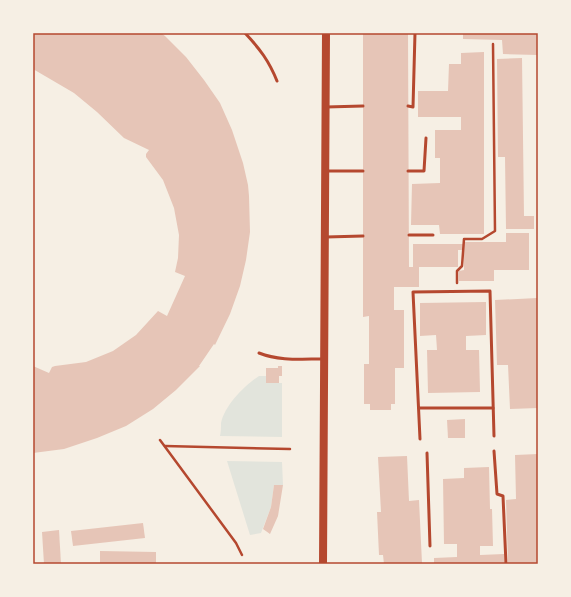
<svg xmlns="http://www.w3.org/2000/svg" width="571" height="597" viewBox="0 0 571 597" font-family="'Fira Sans',sans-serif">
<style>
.green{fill:#e2e4dc}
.building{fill:#e6c5b7}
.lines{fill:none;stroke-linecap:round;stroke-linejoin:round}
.path{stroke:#b5482f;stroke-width:2.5}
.service{stroke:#b5482f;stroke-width:3}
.secondary{stroke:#b5482f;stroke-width:8}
.neatline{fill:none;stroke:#b5482f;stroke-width:1.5}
</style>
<rect width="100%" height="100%" fill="#f6efe4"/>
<g class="green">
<path d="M259,376H266V383H282V437L220,436C221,432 221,427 221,423C225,405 244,386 259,376Z"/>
<polygon points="227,461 282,462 283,485 274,485 271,507 261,533 250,535"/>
</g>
<g class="building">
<polygon points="33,33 161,33 165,36 186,57 204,80 220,103 232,130 243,163 248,185 249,196 250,232 246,260 240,286 230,314 215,345 214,344 199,366 200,366 176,390 153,409 126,426 97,438 64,449 33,453 33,366 49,373 52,367 55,366 86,362 113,351 136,335 158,311 167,316 185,276 175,272 178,258 179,235 174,208 163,180 146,157 146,154 149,150 124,138 97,112 74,93 33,69"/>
<polygon points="363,33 408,33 409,267 413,267 413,244 463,244 462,250 458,250 458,267 419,267 419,287 394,287 394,310 404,310 404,368 395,368 395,404 391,404 391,410 370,410 370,404 364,404 364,364 369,364 369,316 363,317"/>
<polygon points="463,33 538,33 538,55 503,54 502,40 463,39"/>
<polygon points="484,52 484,234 440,234 439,225 411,225 412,184 440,183 440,158 435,158 435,130 461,130 461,117 418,117 418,91 448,91 449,64 461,64 461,53"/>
<polygon points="522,58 524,216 534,216 534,229 506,229 505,157 498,157 497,59"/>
<polygon points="506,233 529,233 529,270 494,270 494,281 459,281 459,271 464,270 464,242 506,242"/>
<polygon points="537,298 538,408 510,409 508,365 497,365 495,300"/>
<polygon points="486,302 486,335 466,336 466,350 479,350 480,392 428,393 427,350 437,350 436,335 420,336 420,303"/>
<polygon points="278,366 282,366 282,376 279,376 279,383 266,383 266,368 278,368"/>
<polygon points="465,419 465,438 448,438 447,420"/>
<polygon points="538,454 538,564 508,564 506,500 516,499 515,455"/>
<polygon points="407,456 409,501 419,500 422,563 384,564 383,555 379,555 377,512 381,512 378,457"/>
<polygon points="489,467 490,509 492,509 493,546 480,546 480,555 504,554 505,564 434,564 434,558 457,557 457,544 444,544 443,479 464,478 464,468"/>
<polygon points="274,485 283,485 278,516 270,534 263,529 271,507"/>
<polygon points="143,523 145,538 73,546 71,531"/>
<polygon points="59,530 61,564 44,564 42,532"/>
<polygon points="100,551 156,552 156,564 100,564"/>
</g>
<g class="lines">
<g class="path">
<polyline points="457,283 457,271 462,266 464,239 482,239 495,231 493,44"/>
<polyline points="160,440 236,543 242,555"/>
<polyline points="165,446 290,449"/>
</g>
<g class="service">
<path d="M245,33C260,49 269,61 277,81"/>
<polyline points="408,106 413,107 415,33"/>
<polyline points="326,107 363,106"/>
<polyline points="326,171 363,171"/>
<polyline points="408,171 424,171 426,138"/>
<polyline points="409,235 433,235"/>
<polyline points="326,237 363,236"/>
<path d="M259,353C279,361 301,359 322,359"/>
<polyline points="419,408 493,408"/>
<polyline points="420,439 413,292 490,291 494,436"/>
<polyline points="494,451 497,494 503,496 506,564"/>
<polyline points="427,453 430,546"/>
</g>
<polyline class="secondary" points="323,564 326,33"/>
</g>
<rect width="571" height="597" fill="none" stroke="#f6efe4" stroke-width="68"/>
<rect x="34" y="34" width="503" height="529" class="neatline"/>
</svg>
